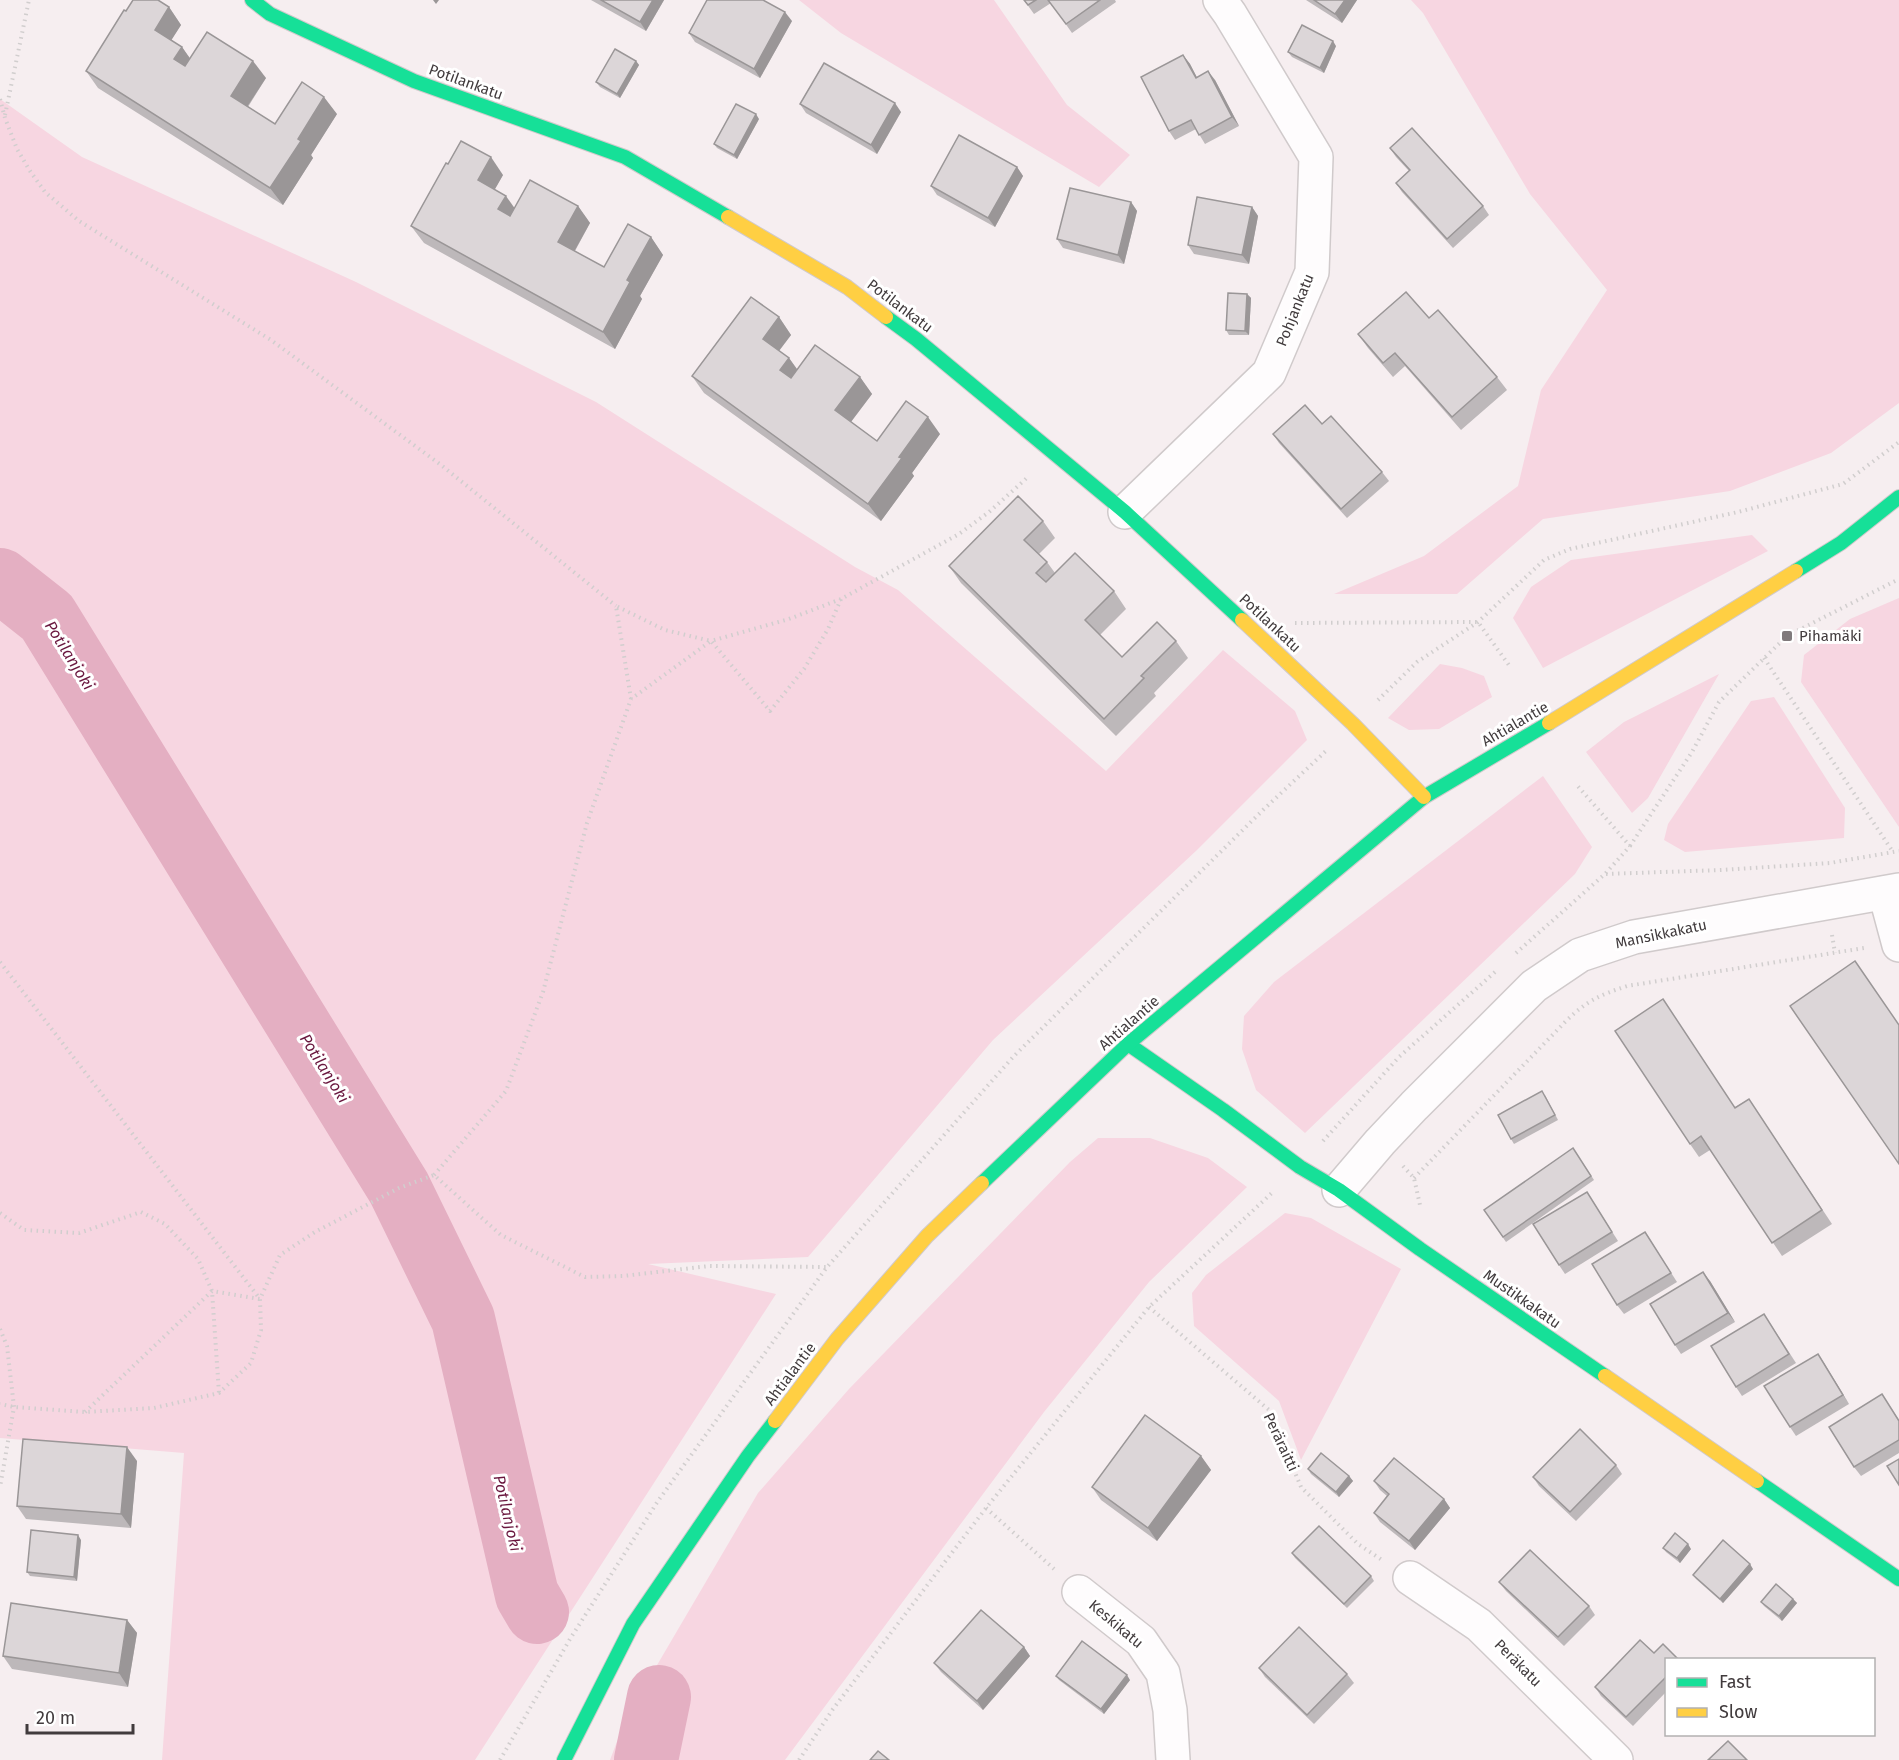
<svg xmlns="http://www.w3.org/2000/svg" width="1899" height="1760" viewBox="0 0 1899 1760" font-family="'Fira Sans',sans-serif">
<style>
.green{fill:#f7d6e1}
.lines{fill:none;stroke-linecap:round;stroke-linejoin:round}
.river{stroke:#e4afc2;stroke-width:64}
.street-casing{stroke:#d0cacb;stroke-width:36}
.fast-casing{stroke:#d0cacb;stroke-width:16}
.slow-casing{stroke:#d0cacb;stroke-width:16}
.path{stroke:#d1cece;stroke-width:4;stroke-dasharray:1.5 4.5;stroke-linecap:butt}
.street{stroke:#fefcfd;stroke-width:33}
.fast{stroke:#16e098;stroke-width:14}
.slow{stroke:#ffcf43;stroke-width:14}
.wall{fill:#bdb8ba}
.shaded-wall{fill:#9a9697}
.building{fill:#dcd6d8;stroke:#9a9697;stroke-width:1.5}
.poi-dot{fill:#807a7c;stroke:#fff;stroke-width:2}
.labels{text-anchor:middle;stroke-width:6;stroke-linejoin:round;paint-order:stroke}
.street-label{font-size:15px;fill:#413b3d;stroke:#fff}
.poi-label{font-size:15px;fill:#413b3d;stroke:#fff;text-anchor:start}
.water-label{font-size:16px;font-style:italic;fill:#69163e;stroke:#fff}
</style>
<rect width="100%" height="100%" fill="#f6eef0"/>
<g class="green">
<polygon points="799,0 994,0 1067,105 1130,155 1099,187 841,33"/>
<polygon points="1411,0 1899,0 1899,403 1831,453 1730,491 1543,519 1457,594 1334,594 1424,556 1518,486 1541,390 1607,290 1530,194 1423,13"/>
<polygon points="0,99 82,157 356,282 596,402 855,567 898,590 1106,771 1223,650 1295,711 1307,740 1197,850 993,1040 808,1257 648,1264 776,1294 475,1760 162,1760 184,1453 0,1438"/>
<polygon points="1752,535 1768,551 1543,668 1513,618 1531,587 1571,560"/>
<polygon points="1899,598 1899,827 1801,682 1804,655 1850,619"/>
<polygon points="1440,664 1462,668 1484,676 1492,697 1439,729 1409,730 1388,718"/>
<polygon points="1719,674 1648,798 1632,813 1586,752 1624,722"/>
<polygon points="1774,697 1845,808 1844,838 1685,852 1664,840 1668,824 1751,701"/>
<polygon points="1543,776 1592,847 1575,874 1305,1133 1256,1090 1242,1049 1244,1016 1274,982"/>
<polygon points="1098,1138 1150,1138 1208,1158 1247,1187 1149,1282 1044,1412 785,1760 610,1760 626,1718 758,1493 849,1389 1070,1162"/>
<polygon points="1285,1213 1311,1218 1401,1269 1301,1460 1279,1401 1194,1326 1192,1293 1206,1275"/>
</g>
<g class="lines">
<g class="river">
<polyline points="0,580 47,617 399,1188 463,1319 527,1595 537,1612"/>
<polyline points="646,1760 659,1697"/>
</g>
<defs>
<g id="street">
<polyline points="1125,512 1269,373 1312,272 1316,157 1230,14 1220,0"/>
<polyline points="1885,893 1899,945"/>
<polyline points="1339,1190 1380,1142 1414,1106 1534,986 1580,955 1634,937 1899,890"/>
<polyline points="1410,1578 1479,1625 1616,1760"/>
<polyline points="1079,1592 1141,1641 1163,1673 1170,1710 1173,1760"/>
</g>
<g id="fast">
<polyline points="252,0 270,14 414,81 625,157 728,217"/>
<polyline points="886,317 916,339 1125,512 1242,620"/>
<polyline points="1796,571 1841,543 1899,497"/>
<polyline points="1128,1044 1223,1110 1300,1167 1339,1190 1420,1249 1605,1376"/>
<polyline points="982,1183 1128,1044 1424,797 1549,723"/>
<polyline points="1757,1481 1899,1579"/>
<polyline points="564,1760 633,1624 748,1456 775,1421"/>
</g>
<g id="slow">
<polyline points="728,217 847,287 886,317"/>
<polyline points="1242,620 1353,724 1424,797"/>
<polyline points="1549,723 1796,571"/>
<polyline points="1605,1376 1757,1481"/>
<polyline points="775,1421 837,1339 927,1236 982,1183"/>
</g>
</defs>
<use href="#street" class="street-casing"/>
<use href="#fast" class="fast-casing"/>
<use href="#slow" class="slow-casing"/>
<g class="path">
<polyline points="0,99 5,118 17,149 30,171 45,192 79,221 271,340 441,465 616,606"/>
<polyline points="5,115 29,0"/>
<polyline points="841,599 828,629 804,669 770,711 711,641 789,619 841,599 959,534 989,512 1029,476"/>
<polyline points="1295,623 1478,622 1511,668"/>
<polyline points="1764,658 1893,852"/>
<polyline points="1378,700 1417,662 1478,622 1544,560 1570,549 1738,512 1843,484 1899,442"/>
<polyline points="1630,846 1692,752 1719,702 1787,636 1899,579"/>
<polyline points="1606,874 1721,870 1830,863 1899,851"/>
<polyline points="1832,935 1835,953"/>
<polyline points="1516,953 1605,874 1630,846 1576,784"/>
<polyline points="0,962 260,1299 261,1330 251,1363 219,1393 154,1408 85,1412 14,1407 0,1404"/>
<polyline points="1323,1141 1399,1057 1495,972"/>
<polyline points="1403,1166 1414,1178 1420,1205"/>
<polyline points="434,1175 506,1091 543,992 587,823 631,699 711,641 665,630 616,606 631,699"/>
<path d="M1414,1178L1567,1020C1588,1000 1600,995 1627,986L1864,948"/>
<polyline points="0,1213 24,1230 79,1233 141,1212 165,1224 198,1259 212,1291 219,1393"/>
<polyline points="1149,1307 1269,1410 1301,1487 1358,1544 1382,1560"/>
<polyline points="0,1329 7,1346 14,1407 0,1487"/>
<polyline points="85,1412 212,1291 260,1299 280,1255 315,1232 399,1188 434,1175 501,1235 585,1277 623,1276 709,1266 827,1267"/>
<polyline points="986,1508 1054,1569"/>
<polyline points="500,1760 570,1639 658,1501 827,1267 1014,1056 1263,810 1328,749"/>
<polyline points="799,1760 833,1709 986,1508 1149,1307 1274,1191"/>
</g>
<use href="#street" class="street"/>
<use href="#fast" class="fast"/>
<use href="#slow" class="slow"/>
</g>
<g class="wall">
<polygon points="591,0 664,0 646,31"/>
<polygon points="1024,0 1115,0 1116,2 1072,33 1051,3 1034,14"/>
<polygon points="1306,0 1357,0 1342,23"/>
<polygon points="169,7 181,25 171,40 182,47 190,59 266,78 248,107 275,124 337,114 311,155 313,158 283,205 98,88 86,71 126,11"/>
<polygon points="792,21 760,78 695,42 689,33"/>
<polygon points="1336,46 1324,73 1292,57 1288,52"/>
<polygon points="1183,55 1190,64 1197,78 1215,80 1239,126 1205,144 1196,129 1175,140 1169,131"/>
<polygon points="636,61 639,65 620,98 600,87 596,82"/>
<polygon points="800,104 901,112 877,154 806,113"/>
<polygon points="759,119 737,159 717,148 714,144"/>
<polygon points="1390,148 1483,206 1489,215 1453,248 1402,192 1396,183 1409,171 1396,157"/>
<polygon points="448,164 503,175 494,190 514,208 578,206 590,223 575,251 604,267 651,237 663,255 640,296 642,299 615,349 424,243 411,226"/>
<polygon points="1017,167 1023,176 995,227 937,195 931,186"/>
<polygon points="1131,202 1137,211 1124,264 1063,248 1057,239"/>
<polygon points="1252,207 1258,216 1249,264 1194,254 1188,245"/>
<polygon points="1247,294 1251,298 1249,335 1229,335 1226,330"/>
<polygon points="779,317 791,335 779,351 789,358 797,369 860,377 872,394 851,422 877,441 940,434 912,473 914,476 881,521 704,393 692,376"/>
<polygon points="1429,318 1497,377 1507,390 1461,430 1405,366 1393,377 1368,348 1358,334"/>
<polygon points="1322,424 1382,472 1389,481 1347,518 1279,443 1273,434"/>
<polygon points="1043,521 1055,538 1039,554 1047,562 1055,573 1114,591 1126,609 1100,635 1122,657 1176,641 1188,658 1154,693 1156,696 1116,736 961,583 949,566"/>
<polygon points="1545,1095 1558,1120 1514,1144 1511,1139"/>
<polygon points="1749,1099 1832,1224 1782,1256 1710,1150 1699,1157 1690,1144 1735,1107"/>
<polygon points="1573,1148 1594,1180 1506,1242 1484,1210"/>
<polygon points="1587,1192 1618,1241 1565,1274 1559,1265"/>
<polygon points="1645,1232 1677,1282 1624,1314 1617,1305"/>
<polygon points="1710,1281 1735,1322 1681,1354 1675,1345"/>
<polygon points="1770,1323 1796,1363 1742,1396 1736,1387"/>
<polygon points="1818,1354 1849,1404 1796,1436 1790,1427"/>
<polygon points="1882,1394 1899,1420 1899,1453 1861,1476 1854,1467"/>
<polygon points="1201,1456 1211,1470 1157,1541 1101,1500 1092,1487"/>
<polygon points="137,1461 131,1528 26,1519 17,1506"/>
<polygon points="1616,1465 1622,1474 1576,1521 1539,1486 1533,1477"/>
<polygon points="1308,1469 1349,1476 1353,1481 1339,1497 1311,1474"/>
<polygon points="1374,1481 1444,1499 1450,1508 1415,1550 1380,1522 1374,1513 1387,1496 1380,1490"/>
<polygon points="81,1540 77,1581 30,1576 27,1572"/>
<polygon points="1663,1548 1691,1549 1680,1563 1666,1552"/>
<polygon points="1292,1553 1371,1576 1374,1581 1347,1608 1295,1558"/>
<polygon points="1753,1569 1723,1603 1696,1579 1693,1575"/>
<polygon points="1499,1582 1589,1606 1595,1615 1564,1646 1506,1591"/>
<polygon points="1793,1599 1797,1603 1782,1621 1764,1606 1761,1602"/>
<polygon points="127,1620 137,1633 128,1687 12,1669 3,1656"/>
<polygon points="1024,1647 1030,1656 983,1710 941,1672 934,1663"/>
<polygon points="1654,1653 1666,1659 1666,1692 1633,1726 1601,1696 1595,1687"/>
<polygon points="1259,1668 1347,1674 1354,1683 1314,1724 1265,1677"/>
<polygon points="1056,1676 1130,1680 1104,1714 1059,1680"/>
</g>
<g class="shaded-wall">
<polygon points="433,0 439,0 436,4"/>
<polygon points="653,0 664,0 646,31 640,22"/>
<polygon points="1345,0 1357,0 1342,23 1335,14"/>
<polygon points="169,7 181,25 167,47 155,30"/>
<polygon points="785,12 792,21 760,78 754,69"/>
<polygon points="1333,41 1336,46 1324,73 1320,68"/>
<polygon points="182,47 194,64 186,77 174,59"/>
<polygon points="1183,55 1190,64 1202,87 1196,78"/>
<polygon points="253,61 266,78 243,113 231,96"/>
<polygon points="636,61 639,65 620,98 617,94"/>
<polygon points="1208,71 1215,80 1239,126 1232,117"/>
<polygon points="324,97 337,114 311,155 313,158 283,205 270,188 298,139"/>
<polygon points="895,103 901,112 877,154 871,145"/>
<polygon points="756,114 759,119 737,159 734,155"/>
<polygon points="491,157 503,175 490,198 478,180"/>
<polygon points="1017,167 1023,176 995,227 988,218"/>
<polygon points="506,196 518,213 511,227 498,209"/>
<polygon points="1131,202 1137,211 1124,264 1118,255"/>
<polygon points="578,206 590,223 570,259 558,242"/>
<polygon points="1252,207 1258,216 1249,264 1242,255"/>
<polygon points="651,237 663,255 640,296 642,299 615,349 603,332 627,280"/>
<polygon points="1247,294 1251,298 1249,335 1245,331"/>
<polygon points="779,317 791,335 775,356 763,339"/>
<polygon points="789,358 801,375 792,387 780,370"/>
<polygon points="860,377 872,394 847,427 835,410"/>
<polygon points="928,417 940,434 912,473 914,476 881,521 868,504 899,457"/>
<polygon points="1703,1272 1710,1281 1735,1322 1728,1313"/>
<polygon points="1818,1354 1824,1363 1849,1404 1843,1395"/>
<polygon points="127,1447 137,1461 131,1528 121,1514"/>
<polygon points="1201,1456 1211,1470 1157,1541 1148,1528"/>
<polygon points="1349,1476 1353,1481 1339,1497 1336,1492"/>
<polygon points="1444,1499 1450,1508 1415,1550 1409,1541"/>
<polygon points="78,1535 81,1540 77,1581 74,1577"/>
<polygon points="1688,1544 1691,1549 1680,1563 1677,1558"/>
<polygon points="1750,1564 1753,1569 1723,1603 1720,1599"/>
<polygon points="1793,1599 1797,1603 1782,1621 1779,1616"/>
<polygon points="127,1620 137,1633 128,1687 119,1673"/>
<polygon points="1024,1647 1030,1656 983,1710 977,1701"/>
<polygon points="1127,1675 1130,1680 1104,1714 1101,1709"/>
</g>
<g class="building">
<polygon points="133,0 158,0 169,7 155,30 182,47 174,59 185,66 207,32 253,61 231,96 275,124 302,82 324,97 298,139 301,141 270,188 86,71 124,10 126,11"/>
<polygon points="601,0 653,0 640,22"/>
<polygon points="707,0 763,0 785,12 754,69 689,33"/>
<polygon points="1024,0 1036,0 1028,5"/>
<polygon points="1048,0 1100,0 1066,24"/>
<polygon points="1314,0 1345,0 1335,14"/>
<polygon points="1302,25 1333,41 1320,68 1288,52"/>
<polygon points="615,49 636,61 617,94 596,82"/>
<polygon points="1183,55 1196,78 1208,71 1232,117 1199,135 1191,120 1169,131 1141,77"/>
<polygon points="824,63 895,103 871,145 800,104"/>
<polygon points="736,104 756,114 734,155 714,144"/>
<polygon points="1412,128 1483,206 1447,239 1396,183 1410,170 1390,148"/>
<polygon points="959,135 1017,167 988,218 931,186"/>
<polygon points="461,141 491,157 478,180 506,196 498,209 510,216 530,180 578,206 558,242 604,267 628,224 651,237 627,280 630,282 603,332 411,226 446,163 448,164"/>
<polygon points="1070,188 1131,202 1118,255 1057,239"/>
<polygon points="1197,197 1252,207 1242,255 1188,245"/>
<polygon points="1406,292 1429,318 1438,310 1497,377 1452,417 1395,353 1383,363 1358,334"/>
<polygon points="1228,293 1247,294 1245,331 1226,330"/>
<polygon points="751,297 779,317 763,339 789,358 780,370 791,378 815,345 860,377 835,410 877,441 906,401 928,417 899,457 902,458 868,504 692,376"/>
<polygon points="1305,405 1322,424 1331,416 1382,472 1341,509 1273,434"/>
<polygon points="1018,496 1043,521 1024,540 1047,562 1036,573 1046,582 1075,553 1114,591 1085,620 1122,657 1157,622 1176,641 1141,676 1144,678 1104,719 949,566"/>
<polygon points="1855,961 1899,1025 1899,1164 1790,1006"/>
<polygon points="1663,999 1735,1108 1749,1099 1822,1210 1772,1243 1701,1136 1690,1144 1615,1031"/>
<polygon points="1542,1091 1555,1115 1511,1139 1498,1115"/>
<polygon points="1573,1148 1591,1176 1503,1237 1484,1210"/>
<polygon points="1587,1192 1612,1232 1559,1265 1533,1224"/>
<polygon points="1645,1232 1671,1273 1617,1305 1592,1264"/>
<polygon points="1703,1272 1728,1313 1675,1345 1650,1304"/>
<polygon points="1764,1314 1789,1354 1736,1387 1711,1346"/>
<polygon points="1818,1354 1843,1395 1790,1427 1764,1386"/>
<polygon points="1882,1394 1899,1421 1899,1440 1854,1467 1829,1427"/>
<polygon points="1145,1415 1201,1456 1148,1528 1092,1487"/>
<polygon points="1580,1429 1616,1465 1570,1512 1533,1477"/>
<polygon points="23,1439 127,1447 121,1514 17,1506"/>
<polygon points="1321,1453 1349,1476 1336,1492 1308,1469"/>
<polygon points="1394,1458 1444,1499 1409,1541 1374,1513 1389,1494 1374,1481"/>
<polygon points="1899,1459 1899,1485 1887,1466"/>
<polygon points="1319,1526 1371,1576 1344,1604 1292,1553"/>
<polygon points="31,1530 78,1535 74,1577 27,1572"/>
<polygon points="1675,1533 1688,1544 1677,1558 1663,1548"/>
<polygon points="1723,1540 1750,1564 1720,1599 1693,1575"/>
<polygon points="1530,1550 1589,1606 1558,1637 1499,1582"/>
<polygon points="1776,1584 1793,1599 1779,1616 1761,1602"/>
<polygon points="11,1603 127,1620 119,1673 3,1656"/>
<polygon points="981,1610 1024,1647 977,1701 934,1663"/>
<polygon points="1299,1627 1347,1674 1307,1715 1259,1668"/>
<polygon points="1640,1640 1654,1653 1663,1644 1678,1659 1666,1659 1666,1677 1626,1717 1595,1687"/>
<polygon points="1082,1641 1127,1675 1101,1709 1056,1676"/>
<polygon points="1728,1741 1747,1760 1708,1760"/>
<polygon points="878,1751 889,1760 870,1760"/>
</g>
<rect class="poi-dot" x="1781" y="630" width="12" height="12" rx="3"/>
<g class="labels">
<g class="street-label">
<text transform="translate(466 82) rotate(20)" y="5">Potilankatu</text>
<text transform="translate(900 306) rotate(37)" y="5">Potilankatu</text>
<text transform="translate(1295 310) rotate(-68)" y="5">Pohjankatu</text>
<text transform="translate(1270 623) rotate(43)" y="5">Potilankatu</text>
<text transform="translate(1515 724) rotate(-30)" y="5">Ahtialantie</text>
<text transform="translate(1661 934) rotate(-12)" y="5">Mansikkakatu</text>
<text transform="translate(1129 1023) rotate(-41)" y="5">Ahtialantie</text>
<text transform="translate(1522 1299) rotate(35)" y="5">Mustikkakatu</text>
<text transform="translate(790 1374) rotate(-53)" y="5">Ahtialantie</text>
<text transform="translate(1281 1442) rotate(65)" y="5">Peräraitti</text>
<text transform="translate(1116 1624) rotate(40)" y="5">Keskikatu</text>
<text transform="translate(1518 1663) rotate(45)" y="5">Peräkatu</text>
</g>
<g class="poi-label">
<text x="1799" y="641">Pihamäki</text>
</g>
<g class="water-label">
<text transform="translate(70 655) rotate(58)" y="6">Potilanjoki</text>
<text transform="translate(325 1068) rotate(58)" y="6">Potilanjoki</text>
<text transform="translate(508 1513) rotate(77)" y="6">Potilanjoki</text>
</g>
</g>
<rect x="1665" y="1658" width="210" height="78" fill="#ffffff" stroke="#b3b1b1" stroke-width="1.5"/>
<rect x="1677" y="1678" width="30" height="9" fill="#16e098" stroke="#b3b1b1" stroke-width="1.5"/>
<text x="1719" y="1688" font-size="18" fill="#413b3d">Fast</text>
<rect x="1677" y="1708" width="30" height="9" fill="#ffcf43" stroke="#b3b1b1" stroke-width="1.5"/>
<text x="1719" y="1718" font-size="18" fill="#413b3d">Slow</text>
<path d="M27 1724v9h106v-9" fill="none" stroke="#413b3d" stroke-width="3"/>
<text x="36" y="1724" font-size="18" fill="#413b3d" stroke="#ffffff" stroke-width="4.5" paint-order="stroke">20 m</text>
</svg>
